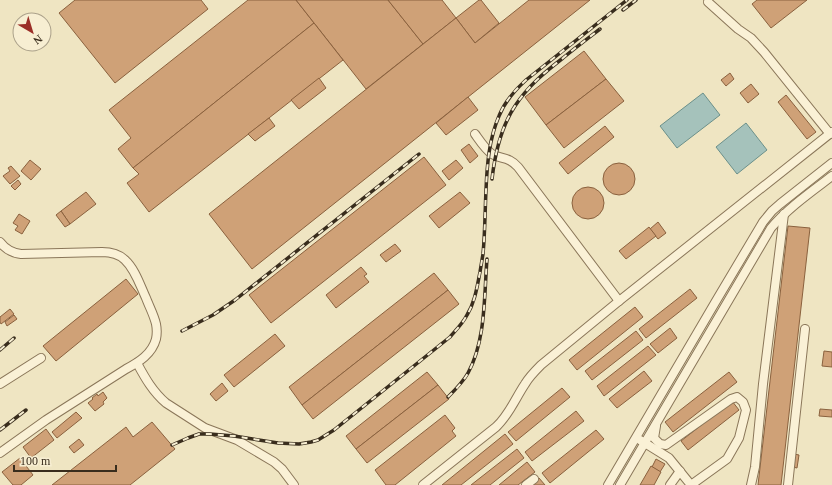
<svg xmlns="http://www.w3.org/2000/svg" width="832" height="485" viewBox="0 0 832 485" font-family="'Times New Roman',serif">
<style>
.water{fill:#a5c2bb;stroke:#6b908a}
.building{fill:#cfa177;stroke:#8a613e}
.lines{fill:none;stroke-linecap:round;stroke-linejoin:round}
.minor-casing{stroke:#8a7659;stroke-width:10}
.minor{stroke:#faf1d6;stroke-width:8}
.rail-casing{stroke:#392d1d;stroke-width:3.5}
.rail{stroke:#f7eed2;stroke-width:2;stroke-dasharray:6;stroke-linecap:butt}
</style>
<rect width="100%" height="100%" fill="#efe5c2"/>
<g class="water">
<polygon points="703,93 720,115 677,148 660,126"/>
<polygon points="746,123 767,150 737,174 716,147"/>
</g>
<g class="building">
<polygon points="75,0 201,0 208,9 115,83 59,13"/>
<polygon points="248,0 296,0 314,23 133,168 118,149 131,138 109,110"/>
<polygon points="296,0 388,0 423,44 366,89"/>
<polygon points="388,0 442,0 456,18 423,44"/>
<polygon points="479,0 481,0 499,23 475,43 456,18"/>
<polygon points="529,0 590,0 252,269 209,214 456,18 475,43"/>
<polygon points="757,0 807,0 771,28 752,4"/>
<polygon points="314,23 343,60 149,212 127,183 139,174 133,168"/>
<polygon points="584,51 606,79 546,125 525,97"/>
<polygon points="730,73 734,79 726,86 721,80"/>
<polygon points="319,78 326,88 299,109 291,100"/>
<polygon points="606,79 624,101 564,148 546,125"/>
<polygon points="751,84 759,94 748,103 740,93"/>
<polygon points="786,95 816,132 807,139 778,102"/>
<polygon points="468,97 478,110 446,135 436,123"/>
<polygon points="269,118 275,126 255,141 248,134"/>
<polygon points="605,126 614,137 568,174 559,163"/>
<polygon points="469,144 478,156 470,163 461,150"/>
<polygon points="424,157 446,185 271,323 249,295"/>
<polygon points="30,160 41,169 31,180 21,171"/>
<polygon points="456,160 463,168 449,180 442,171"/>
<circle cx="619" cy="179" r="16"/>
<polygon points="11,166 20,176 10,184 3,176 10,171 8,168"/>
<polygon points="18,180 21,184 15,190 11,186"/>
<circle cx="588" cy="203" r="16"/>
<polygon points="86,192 96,204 70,224 61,211"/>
<polygon points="460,192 470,203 439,228 429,216"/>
<polygon points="61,211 70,224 65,227 56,215"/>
<polygon points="19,214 30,221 22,234 15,230 18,226 13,223"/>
<polygon points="658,222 666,233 658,239 650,229"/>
<polygon points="788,226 810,228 781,485 758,485"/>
<polygon points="649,227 656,236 626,259 619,251"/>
<polygon points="395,244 401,251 386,262 380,255"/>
<polygon points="361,267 367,274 364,276 369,282 336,308 326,295"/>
<polygon points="434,273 448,290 302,405 289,387"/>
<polygon points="126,279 138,294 56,361 43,346"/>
<polygon points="690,289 697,298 646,338 639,329"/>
<polygon points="448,290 459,304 313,419 302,405"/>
<polygon points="635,307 643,317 577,370 569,360"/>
<polygon points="10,309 14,314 1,324 0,322 0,317"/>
<polygon points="14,315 17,319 7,326 5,322"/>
<polygon points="670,328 677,338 658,353 650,344"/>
<polygon points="636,331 643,340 592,380 585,371"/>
<polygon points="275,334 285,346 234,387 224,375"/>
<polygon points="648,346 656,355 604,396 597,386"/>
<polygon points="824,351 832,352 832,367 822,366"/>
<polygon points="644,371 652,381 617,408 609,399"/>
<polygon points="427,372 438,385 356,449 346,436"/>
<polygon points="729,372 737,382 673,432 665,422"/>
<polygon points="222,383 228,391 216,401 210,394"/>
<polygon points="438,385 449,399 367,463 356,449"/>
<polygon points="562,388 570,397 516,441 508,432"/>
<polygon points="103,392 107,398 103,402 104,404 95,411 88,403 93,399 92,398 97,394 98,396"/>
<polygon points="732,401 739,410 688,450 681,441"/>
<polygon points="820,409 832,410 832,417 819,416"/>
<polygon points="576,411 584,421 532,461 525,452"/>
<polygon points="76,412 82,418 57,438 52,432"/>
<polygon points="445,415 455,428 452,431 456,436 395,485 386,485 375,470"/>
<polygon points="152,422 175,449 130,485 52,485 126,427 133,437"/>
<polygon points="46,429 54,440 31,458 23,447"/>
<polygon points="596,430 604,439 550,483 542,473"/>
<polygon points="505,434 513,444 461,485 442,485"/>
<polygon points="79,439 84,445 74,453 69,447"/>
<polygon points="517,449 524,458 490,485 471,485"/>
<polygon points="794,454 799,455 797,468 793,467"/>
<polygon points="20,458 33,475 21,485 13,485 2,472"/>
<polygon points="656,459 665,464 660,472 652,467"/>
<polygon points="527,462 535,472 518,485 499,485"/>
<polygon points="651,466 661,472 654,485 640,485"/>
<polygon points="539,478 545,485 530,485"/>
</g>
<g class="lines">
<defs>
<g id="minor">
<polyline points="708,2 738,29 751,38 764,52 830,134"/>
<path d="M475,134C480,141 485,149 492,154C502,160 508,156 518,167L619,301"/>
<path d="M0,242C6,250 12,253 21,254L102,252C110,252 119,254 125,260C135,269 140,285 146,298C149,306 154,315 156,324C157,329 157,334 156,339C152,354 139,362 126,369L46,420L0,453"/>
<path d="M137,363C145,378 153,392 166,403L205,428L237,440L274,462L282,469L294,485"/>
<polyline points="0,384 41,358"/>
<polyline points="656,426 654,438 660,444 666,445 731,399 737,397 743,402 746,410 739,438 727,459 691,485"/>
<polyline points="640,440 669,458 691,485"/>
<path d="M423,485L496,427C509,415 515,399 525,384C529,377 535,371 541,365L619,301L832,132"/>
<polyline points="526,485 534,479"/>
<polyline points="608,485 716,301 763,222 772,211 780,204 832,163"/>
<path d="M620,485L771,228C788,208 811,192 832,176"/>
<polyline points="670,485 680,471"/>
<polyline points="751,485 755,467 763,384 784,214"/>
<polyline points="788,485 805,329"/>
</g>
</defs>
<use href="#minor" class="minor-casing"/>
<use href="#minor" class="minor"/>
<defs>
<g id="rail">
<polyline points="623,10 636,0"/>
<path d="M492,179C495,153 501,127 515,106C528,86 545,72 563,58C575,48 587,39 600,29"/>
<polyline points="182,331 213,315 235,300 419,154"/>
<polyline points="0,350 14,338"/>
<path d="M448,397C455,390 463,382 468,373C486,340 484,296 487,259"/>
<polyline points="0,430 26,410"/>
<path d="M172,445L188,438L199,434H210L234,436L278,443L299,444L311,442L318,440L334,430L450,337C456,330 463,323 467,315C475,302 477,287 480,272C481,266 482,260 483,254C485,233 485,211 486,190C487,165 489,139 499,116C505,101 515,90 526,80L627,0"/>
</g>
</defs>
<use href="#rail" class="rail-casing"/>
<use href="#rail" class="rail"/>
</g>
<g transform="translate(32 32) rotate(142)"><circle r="19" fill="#f7eed2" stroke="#aba18a"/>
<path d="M0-3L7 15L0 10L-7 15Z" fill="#9b2e27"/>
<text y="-6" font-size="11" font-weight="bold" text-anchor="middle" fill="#392d1d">N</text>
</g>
<path d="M14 465v6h102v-6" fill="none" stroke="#392d1d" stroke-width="2"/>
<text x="20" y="465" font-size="12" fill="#392d1d" stroke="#f7eed2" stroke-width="3" paint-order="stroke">100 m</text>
</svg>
